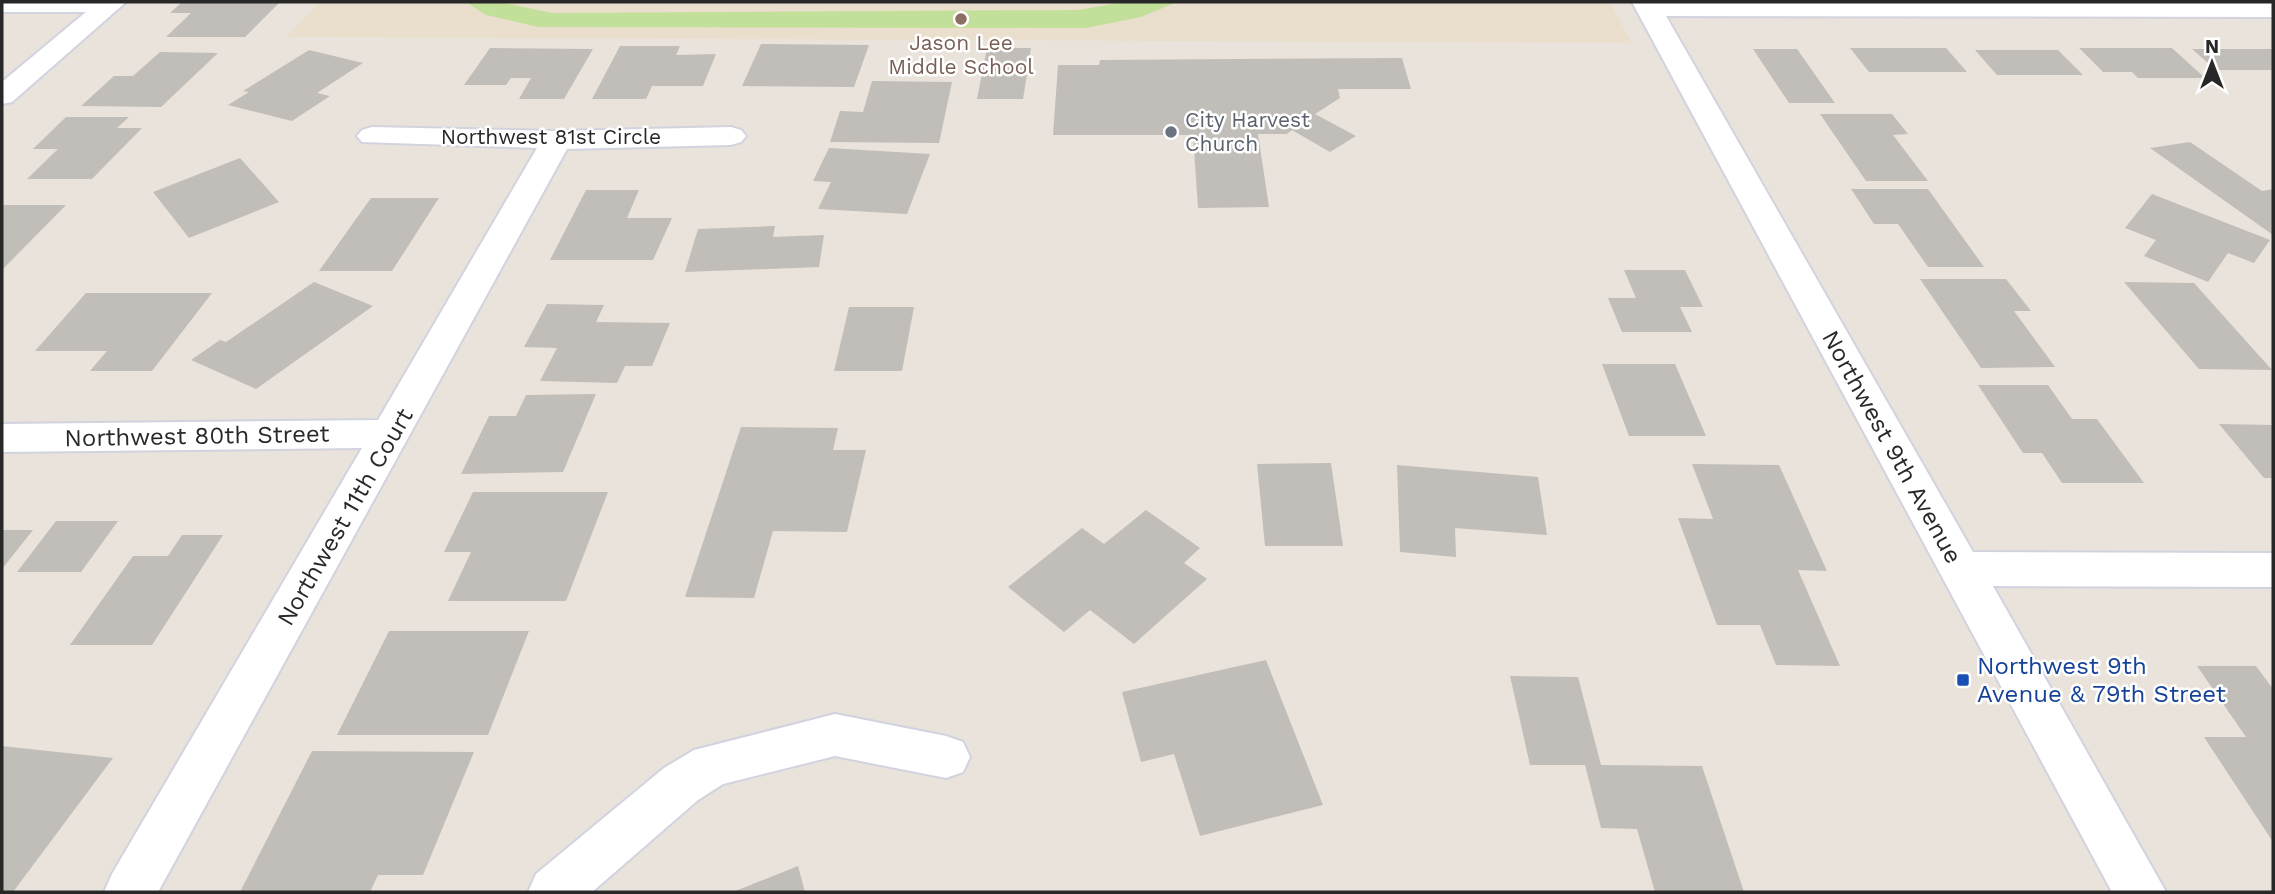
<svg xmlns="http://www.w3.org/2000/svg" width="2275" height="894" viewBox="0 0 2275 894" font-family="'Work Sans',sans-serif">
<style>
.education{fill:#e9dfcc}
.pitch{fill:#c3e09a}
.building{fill:#c1bdb8}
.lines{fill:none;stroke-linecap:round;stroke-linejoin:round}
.minor-casing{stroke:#d1d3df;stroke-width:4}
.minor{fill:#fff;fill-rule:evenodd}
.education-dot{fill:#8d6e63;stroke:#fff;stroke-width:2.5}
.worship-dot{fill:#6b7280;stroke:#fff;stroke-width:2.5}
.transit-dot{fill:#1a4fb4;stroke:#fff;stroke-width:2.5}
.labels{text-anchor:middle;stroke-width:5;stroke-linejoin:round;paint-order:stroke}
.far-education-label{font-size:21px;fill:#785e54;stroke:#fff}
.far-worship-label{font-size:21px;fill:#5b616d;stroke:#fff;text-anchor:start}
.far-street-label{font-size:21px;fill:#282828;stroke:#fff}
.street-label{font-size:24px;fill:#282828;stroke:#fff}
.transit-label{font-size:24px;fill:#164399;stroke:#fff;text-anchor:start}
</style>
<rect width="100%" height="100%" fill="#e9e3db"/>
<polygon class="education" points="319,2 1610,2 1631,43 286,37"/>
<polygon class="pitch" points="466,2 499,2 552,13 1078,10 1124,2 1177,2 1141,17 1086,28 538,27 486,15"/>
<g class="building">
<polygon points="182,2 280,2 245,37 166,37 191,13 170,13"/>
<polygon points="761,44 869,45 854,87 742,86"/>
<polygon points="620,46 680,46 676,55 716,54 703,86 652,86 646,99 592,99"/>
<polygon points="490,48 593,49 564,99 519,99 531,78 511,78 506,85 464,85"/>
<polygon points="987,48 1031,48 1023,99 977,99"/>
<polygon points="1850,48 1946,48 1967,72 1869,72"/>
<polygon points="2079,48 2172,48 2205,78 2138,78 2132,72 2103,72"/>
<polygon points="1753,49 1797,49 1835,103 1789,103"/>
<polygon points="2192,49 2273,49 2273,70 2216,70"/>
<polygon points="309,50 363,63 317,93 330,96 292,121 228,105 249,92 243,91"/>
<polygon points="1975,50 2058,50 2083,75 1997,75"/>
<polygon points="160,52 218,53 161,107 81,106 114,76 133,76"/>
<polygon points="1402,58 1411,89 1338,89 1340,98 1315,114 1356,136 1330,152 1292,130 1287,134 1258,134 1269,207 1198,208 1193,135 1053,135 1058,65 1099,65 1100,60"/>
<polygon points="872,81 952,82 939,143 830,142 840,111 863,112"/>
<polygon points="1820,114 1892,114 1908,134 1893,135 1928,181 1866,181"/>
<polygon points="66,117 129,117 117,128 142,128 92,179 27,179 58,149 33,149"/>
<polygon points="2190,142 2262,191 2273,189 2273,235 2150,148"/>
<polygon points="829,148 930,154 907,214 818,209 831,182 813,181"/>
<polygon points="240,158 279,202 189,238 153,192"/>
<polygon points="1851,189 1928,189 1984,267 1928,267 1898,224 1874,224"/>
<polygon points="586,190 639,190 627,218 672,218 653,260 550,260"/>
<polygon points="2152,194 2270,240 2254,263 2228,253 2208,282 2144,256 2156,240 2125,228"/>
<polygon points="371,198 439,198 392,271 319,271"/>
<polygon points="2,205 66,205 2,270"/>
<polygon points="775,226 773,237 824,235 819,267 685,272 698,229"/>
<polygon points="1624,270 1685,270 1703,307 1680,307 1692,332 1622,332 1608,298 1636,298"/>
<polygon points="1920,279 2006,279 2031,311 2014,311 2055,367 1981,368"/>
<polygon points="314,282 373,306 256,389 191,360 220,340 226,342"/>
<polygon points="2124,282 2194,283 2272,370 2199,369"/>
<polygon points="86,293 212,293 152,371 90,371 107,351 35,351"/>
<polygon points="547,304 604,305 596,322 670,323 652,366 625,366 617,383 540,381 557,348 524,347"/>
<polygon points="849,307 914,307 902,371 834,371"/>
<polygon points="1602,364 1675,364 1706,436 1629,436"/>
<polygon points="1978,385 2048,385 2072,419 2097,419 2144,483 2062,483 2042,453 2023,453"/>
<polygon points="596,394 563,472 461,474 489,416 516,416 526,395"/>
<polygon points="2219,424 2273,425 2273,478 2264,478"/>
<polygon points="741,427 838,428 833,450 866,450 847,532 773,531 754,598 685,597"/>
<polygon points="1331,463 1343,546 1265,546 1257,464"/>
<polygon points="1692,464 1779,465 1827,571 1798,570 1840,666 1776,665 1760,625 1717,625 1678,518 1713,519"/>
<polygon points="1397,465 1538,477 1547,535 1455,528 1456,557 1400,552"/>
<polygon points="473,492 608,492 566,601 448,601 471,552 444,552"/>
<polygon points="1146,510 1200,548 1184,563 1207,579 1134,644 1090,610 1064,632 1008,587 1082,528 1104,544"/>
<polygon points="56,521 118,521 81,572 17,572"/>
<polygon points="2,530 33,530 2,569"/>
<polygon points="182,535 223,535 152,645 70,645 133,556 168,556"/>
<polygon points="389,631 529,631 488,735 337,735"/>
<polygon points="1266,660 1323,805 1200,836 1174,754 1141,762 1122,692"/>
<polygon points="2197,666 2256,666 2273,689 2273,842 2204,737 2246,737"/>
<polygon points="1510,676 1578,677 1601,765 1702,766 1744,892 1655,892 1637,829 1601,828 1585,765 1530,765"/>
<polygon points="2,746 113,758 13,892 2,892"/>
<polygon points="312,751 474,752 423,875 378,875 370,892 240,892"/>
<polygon points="798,866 805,892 733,892"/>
</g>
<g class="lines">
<defs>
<g id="minor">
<polygon points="2,2 126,2 12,102 2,104 2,82 86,12 2,12"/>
<polygon points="1632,2 2273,2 2273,17 1666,16 1973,552 2273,553 2273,587 1993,586 2166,892 2112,892"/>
<polygon points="372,127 557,131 731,127 741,130 746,136 741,142 731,145 567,149 158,892 104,892 112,874 362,448 2,452 2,424 378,420 537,148 362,142 357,136 362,130"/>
<polygon points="835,714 946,736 963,742 970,757 963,772 946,778 835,756 723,784 698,800 592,892 528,892 536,874 664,768 694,750"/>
</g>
</defs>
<use href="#minor" class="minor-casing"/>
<use href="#minor" class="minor"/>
</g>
<circle class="education-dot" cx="961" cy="19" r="7"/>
<circle class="worship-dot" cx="1171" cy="132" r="7"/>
<rect class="transit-dot" x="1956" y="673" width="14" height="14" rx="3.5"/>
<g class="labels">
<g class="far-education-label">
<text x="961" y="50">Jason Lee<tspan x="961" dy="24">Middle School</tspan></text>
</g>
<g class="far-worship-label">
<text x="1185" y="127">City Harvest<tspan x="1185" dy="24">Church</tspan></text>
</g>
<g class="far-street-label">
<text x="551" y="144">Northwest 81st Circle</text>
</g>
<g class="street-label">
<text transform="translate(197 436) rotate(-1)" y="8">Northwest 80th Street</text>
<text transform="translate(1892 447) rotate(61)" y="8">Northwest 9th Avenue</text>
<text transform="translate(345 517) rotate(-60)" y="8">Northwest 11th Court</text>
</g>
<g class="transit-label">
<text x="1977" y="674">Northwest 9th<tspan x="1977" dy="28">Avenue &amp; 79th Street</tspan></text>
</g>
</g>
<rect width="2275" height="894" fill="none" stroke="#282828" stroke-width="7"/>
<g transform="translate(2212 63)" stroke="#ffffff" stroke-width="5" paint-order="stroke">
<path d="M0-5L12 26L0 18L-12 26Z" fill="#282828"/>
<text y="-10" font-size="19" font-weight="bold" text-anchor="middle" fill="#282828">N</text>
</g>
</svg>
